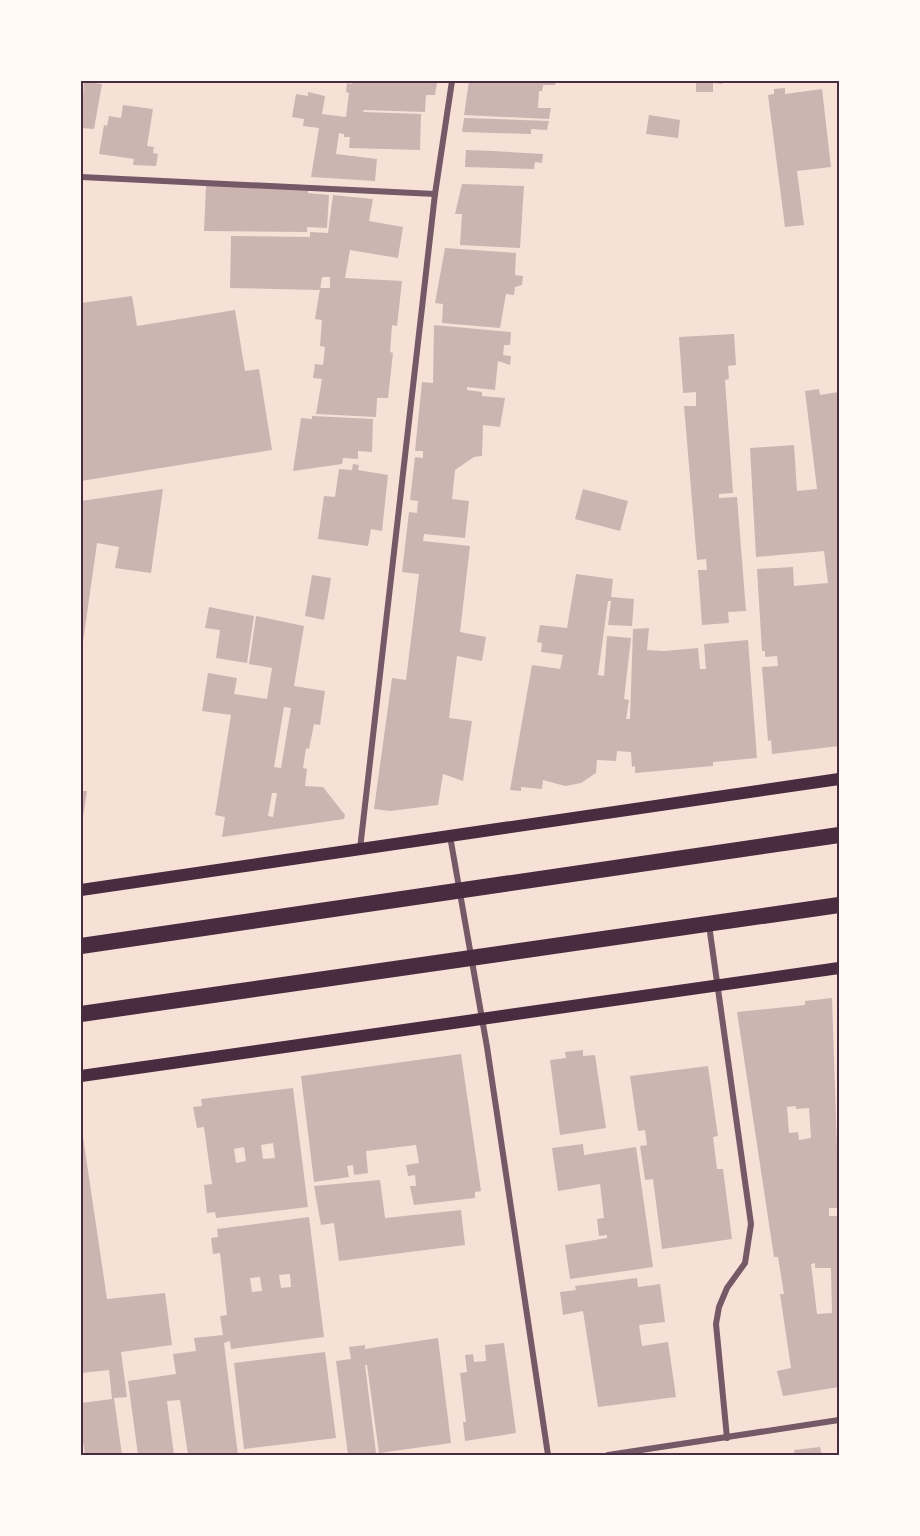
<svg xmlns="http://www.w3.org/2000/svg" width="920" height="1536" viewBox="0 0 920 1536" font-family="'IBM Plex Sans',sans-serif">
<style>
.building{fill:#ccb4b1;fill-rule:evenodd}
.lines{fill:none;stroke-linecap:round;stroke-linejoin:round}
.minor{stroke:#755966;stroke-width:6}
.secondary{stroke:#4a2c40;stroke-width:12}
.trunk{stroke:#4a2c40;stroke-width:16}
.neatline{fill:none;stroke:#4a2c40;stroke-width:2}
</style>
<rect width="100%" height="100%" fill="#f7e1d7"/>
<g class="building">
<polygon points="352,81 437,83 435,95 426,95 425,112 364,110 363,112 421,114 420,150 349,148 350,137 344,137 344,134 339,133 336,154 377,159 375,181 311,177 319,128 303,126 304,119 292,117 296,94 308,96 308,92 325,96 322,114 346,117 349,93 346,92 347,83 352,84"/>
<polygon points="469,81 556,81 555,85 543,85 542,91 539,91 538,108 551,108 549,119 464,115"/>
<polygon points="696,81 722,81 722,84 713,83 713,92 696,92"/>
<polygon points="84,82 102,84 94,129 81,128"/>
<polygon points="785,88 785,94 822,89 831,167 797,171 804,225 785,227 768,95 774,94 774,89"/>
<polygon points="123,105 153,109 147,146 154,147 153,153 158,154 156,166 133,165 134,159 99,154 104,125 107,126 109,116 121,118"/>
<polygon points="649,115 680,120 678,138 646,134"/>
<polygon points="464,118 549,121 547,130 531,129 531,134 462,132"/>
<polygon points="466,150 493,151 543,154 542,163 535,162 534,169 465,167"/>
<polygon points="462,184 524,186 520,248 460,245 462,214 455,214"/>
<polygon points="206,185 308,189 308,193 329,195 327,228 307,227 307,232 204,231"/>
<polygon points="333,195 373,199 369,221 403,227 398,258 350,250 345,278 402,281 397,326 392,325 390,352 393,353 388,398 377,398 376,417 316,414 322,379 313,378 315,364 323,365 325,347 320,346 322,320 315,319 320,288 330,288 330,277 322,277 320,290 230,288 231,236 310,237 310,232 328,233"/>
<polygon points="445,248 516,253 515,275 523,276 522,285 515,287 514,295 506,294 500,328 442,323 443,304 435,303"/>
<polygon points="132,296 137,326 235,310 245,371 259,369 272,450 81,481 81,303"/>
<polygon points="434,325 511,332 510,345 504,345 503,355 511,356 510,365 498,361 495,390 467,387 467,390 482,392 482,396 505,398 500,427 483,425 482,456 474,457 455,470 452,499 469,501 465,538 424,534 423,541 470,546 460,632 486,637 482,661 457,656 449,718 472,721 463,781 443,774 438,805 390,811 374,809 392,678 406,680 419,574 402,572 409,512 417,513 418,501 410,500 415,457 423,458 423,451 415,451 422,382 433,383"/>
<polygon points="734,334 736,365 728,366 729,379 725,380 733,493 719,494 719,498 737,497 746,611 728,612 729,623 702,625 698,570 707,570 706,559 697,560 684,406 696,406 696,392 683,393 679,337"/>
<polygon points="819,389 820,395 839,392 839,746 772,754 771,740 768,741 762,667 778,666 777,656 765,657 765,651 762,651 757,569 793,567 794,586 828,583 824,551 756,557 750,448 794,445 797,491 817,489 805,391"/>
<polygon points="312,416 373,419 372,452 358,451 358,459 343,458 342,464 293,471 301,418 312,419"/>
<polygon points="353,464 359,465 358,470 388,475 382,531 371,529 368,546 318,539 324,496 335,497 339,469 352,470"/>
<polygon points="163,489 151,573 115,568 119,547 97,543 81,656 81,501"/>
<polygon points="583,489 628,501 620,531 575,519"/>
<polygon points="576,574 613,579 611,597 634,599 632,626 608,625 611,601 608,601 598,675 604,676 607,636 631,638 624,699 629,700 626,719 630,719 633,629 649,628 647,650 664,651 698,648 700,669 706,669 704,644 748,640 757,758 713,762 713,766 635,773 635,766 632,767 631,752 617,751 616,761 597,760 596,773 581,783 565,786 543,780 542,789 521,787 521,791 510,790 532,665 560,669 563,655 541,652 542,643 537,642 540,625 567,628"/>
<polygon points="312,575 331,578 324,620 305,616"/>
<polygon points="209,607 254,616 247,663 216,658 220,630 205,628"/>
<path d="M256,616L304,626L294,686L325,691L320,725L314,724L309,749L306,748L303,768L307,769L305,786L323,787L345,815L344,819L222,837L225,817L215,815L231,715L202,711L208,673L237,678L234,694L267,699L272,668L249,664ZM284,707L291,708L281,768L274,767ZM272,793H277L273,817L268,816Z"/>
<polygon points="81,791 87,791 82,823 81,823"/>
<path d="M832,998L839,1208H829V1216H839V1387L783,1396L777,1371L791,1368L780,1294H784L778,1257H774L737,1012L805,1005V1001ZM796,1106V1109L809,1108L811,1138L799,1140L798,1132L789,1133L787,1107ZM815,1263V1268H831L832,1313L817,1314L811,1264Z"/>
<polygon points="583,1050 583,1056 595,1055 606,1128 560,1135 550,1060 566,1058 565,1052"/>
<polygon points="461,1054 481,1191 475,1192 475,1198 414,1205 410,1186 416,1186 415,1175 408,1176 406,1165 419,1163 416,1145 366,1151 368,1173 354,1175 353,1165 347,1166 349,1177 314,1182 301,1076"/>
<polygon points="708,1066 718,1136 713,1137 717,1169 723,1169 732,1239 662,1249 653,1179 645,1180 640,1146 647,1145 645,1130 638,1131 630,1076"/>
<path d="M293,1088L308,1207L216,1218L215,1212L207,1213L204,1185L212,1184L204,1127L197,1128L193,1107L202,1106L201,1099ZM273,1143L275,1158L263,1159L261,1145ZM244,1147L246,1161L236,1163L234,1149Z"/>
<polygon points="81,1137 83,1137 107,1299 165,1293 172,1345 121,1352 127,1397 114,1398 122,1455 85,1455 81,1428 81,1403 112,1399 109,1370 81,1373"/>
<polygon points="583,1144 584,1155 636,1147 653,1267 570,1279 565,1245 607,1238 607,1235 599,1236 597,1219 604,1218 600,1184 558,1191 552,1148"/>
<polygon points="380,1180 385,1218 461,1210 465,1245 339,1261 334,1223 321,1225 314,1186"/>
<path d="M309,1217L324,1337L231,1349L230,1341L224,1343L238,1455H188L180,1400L167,1401L174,1455H138L128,1381L176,1374L173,1354L196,1351L194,1338L223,1335L220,1316L227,1315L220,1253L213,1254L211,1238L218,1237L217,1229ZM290,1274L291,1287L281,1288L279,1275ZM260,1277L262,1291L252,1292L250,1278Z"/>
<polygon points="637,1278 638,1287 660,1284 665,1322 639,1325 642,1346 668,1342 676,1397 598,1407 583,1311 563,1315 560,1292 576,1290 575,1286"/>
<polygon points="438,1338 451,1443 379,1453 367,1365 365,1365 376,1453 348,1455 336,1361 351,1359 349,1347 365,1345 365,1349"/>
<polygon points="504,1343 516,1433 465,1441 463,1422 466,1422 460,1373 467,1372 465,1355 473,1354 474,1362 486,1361 485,1345"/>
<polygon points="325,1352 336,1438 244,1449 234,1363"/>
<polygon points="820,1447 822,1455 795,1455 794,1450"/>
</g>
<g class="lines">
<g class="minor">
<polyline points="81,177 435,194"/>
<polyline points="450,836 487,1047 548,1455"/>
<polyline points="360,849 435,194 452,81"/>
<polyline points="709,925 751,1224 745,1263 727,1288 719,1307 716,1324 727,1438"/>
<polyline points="608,1455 839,1420"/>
</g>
<g class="secondary">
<polyline points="81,890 839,779"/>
<polyline points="81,1076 839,968"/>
</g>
<g class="trunk">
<polyline points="81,946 839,835"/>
<polyline points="81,1014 839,905"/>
</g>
</g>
<rect width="920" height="1536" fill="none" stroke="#fffaf5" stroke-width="165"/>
<rect x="82" y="82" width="756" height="1372" class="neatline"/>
</svg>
